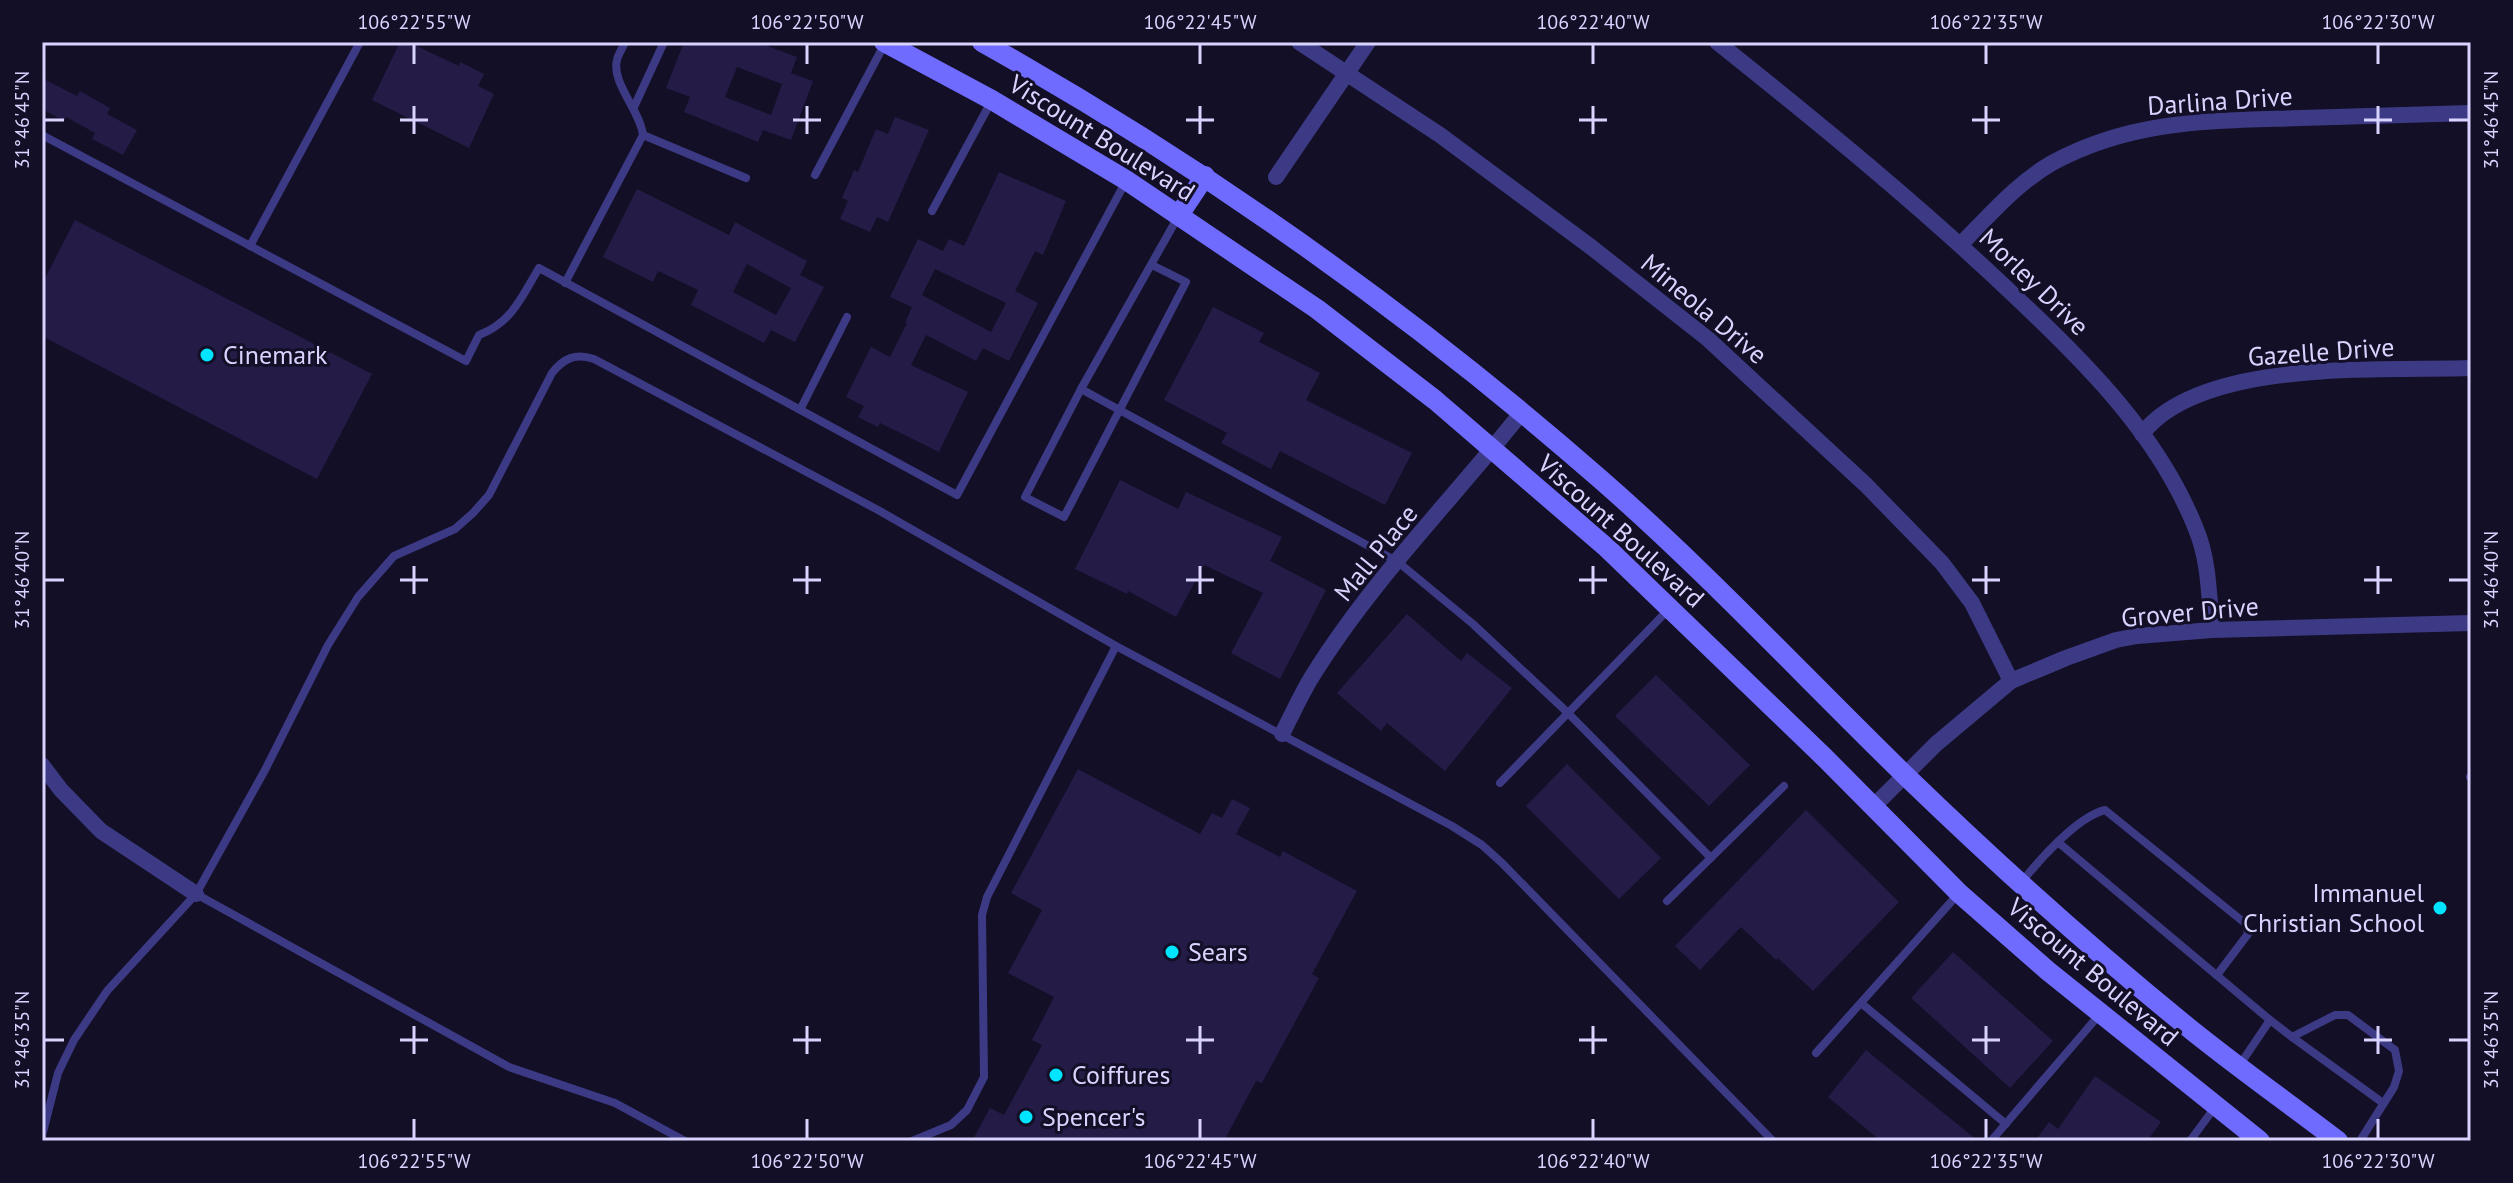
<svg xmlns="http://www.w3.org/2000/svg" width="2513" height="1183" viewBox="0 0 2513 1183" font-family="'PT Sans',sans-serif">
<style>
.building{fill:#241b47;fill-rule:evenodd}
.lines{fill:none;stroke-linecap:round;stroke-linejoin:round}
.lane{stroke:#3d3a85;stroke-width:8}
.street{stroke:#3d3a85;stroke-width:16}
.secondary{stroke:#6f6bff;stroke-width:20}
.ticks{fill:none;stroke:#d9d4ff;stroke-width:3}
.poi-dot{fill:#00e5ff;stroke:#130f26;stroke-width:3}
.labels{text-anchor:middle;stroke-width:6;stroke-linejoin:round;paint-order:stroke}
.street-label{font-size:26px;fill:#d9d4ff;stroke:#130f26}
.poi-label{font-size:26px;fill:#d9d4ff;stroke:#130f26;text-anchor:start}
.neatline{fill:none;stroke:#d9d4ff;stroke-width:3}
.ticks-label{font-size:20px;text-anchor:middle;fill:#d9d4ff}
</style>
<rect width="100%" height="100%" fill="#130f26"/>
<g class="building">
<polygon points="400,42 408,42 459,66 460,62 484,74 478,86 494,94 469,148 372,100"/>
<path d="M684,42H757L797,57L791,73L813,81L791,140L763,130L758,142L684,112L690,97L666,88ZM737,67L782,84L771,115L725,97Z"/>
<polygon points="42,78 77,96 80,91 110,108 107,114 137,130 123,155 92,139 95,133 66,117 64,121 42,109"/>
<polygon points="895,117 929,130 888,222 877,217 870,232 840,219 848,201 842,198 854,170 858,172 876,129 888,134"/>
<path d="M999,172L1066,201L1043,255L1035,251L1015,291L1038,303L1009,361L983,348L976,361L926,335L911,365L968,392L939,452L880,423L878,427L858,417L864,406L846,397L871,347L890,357L907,323H905L912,307L890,297L918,239L943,251L949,239L964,246ZM935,269L1006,303L991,332L922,295Z"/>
<path d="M637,189L729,235L735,222L807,261L800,275L824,287L795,342L771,330L764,343L691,305L698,290L658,271L653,282L603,257ZM747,264L791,288L776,315L733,292Z"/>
<polygon points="75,220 372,374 317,479 42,336 42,284"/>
<polygon points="1213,307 1264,333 1259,342 1320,373 1306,400 1412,453 1385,505 1280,451 1271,469 1221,443 1227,433 1164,400"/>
<polygon points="1120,480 1178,509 1186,492 1282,537 1270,561 1326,590 1280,679 1231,653 1263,593 1204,565 1176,617 1128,591 1127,594 1075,569"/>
<polygon points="1407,614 1461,661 1467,653 1512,688 1445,771 1387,723 1381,731 1337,693"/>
<polygon points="1656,675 1750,765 1709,806 1615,716"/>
<polygon points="1567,764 1661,858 1619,899 1526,806"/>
<polygon points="1078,769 1200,834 1212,813 1222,818 1232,799 1250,808 1236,834 1280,857 1283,851 1357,891 1312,974 1319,978 1262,1083 1256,1081 1224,1141 972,1141 990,1108 1004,1115 1042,1045 1032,1040 1054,997 1008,973 1042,910 1011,893"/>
<polygon points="1806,810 1899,902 1813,991 1778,958 1776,960 1741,927 1700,970 1675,946"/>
<polygon points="1953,952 2053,1041 2010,1088 1911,998"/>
<polygon points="1866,1050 1978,1141 1881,1141 1828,1097"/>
<polygon points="2095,1076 2161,1122 2147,1141 2035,1141 2049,1122 2058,1129"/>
</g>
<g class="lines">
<g class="lane">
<polyline points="634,107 664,42"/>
<path d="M42,135L466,361L479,335C512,322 521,298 539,268L957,495L1126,181"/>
<polyline points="643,135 746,178"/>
<polyline points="815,175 884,45"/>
<polyline points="932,211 992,100"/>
<polyline points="250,246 360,42"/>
<polyline points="1152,265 1186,282 1064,517 1025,497 1081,389 1179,215"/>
<path d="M565,283L643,135C640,110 611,83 617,60C618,54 623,48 625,42"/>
<polyline points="1081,389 1398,562 1473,624 1568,713 1711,858"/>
<polyline points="800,410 847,317"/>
<polyline points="2470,777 2471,777"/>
<polyline points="1500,783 1669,609"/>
<polyline points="2059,843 2270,1020"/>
<path d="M2021,883C2039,860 2077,817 2105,810L2246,924L2248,934L2217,975"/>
<polyline points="196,894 509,1067 615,1103 685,1141"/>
<polyline points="1667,901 1784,786"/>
<polyline points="1861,1003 2006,1124"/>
<polyline points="1816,1053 1959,893"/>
<polyline points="2239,1066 2270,1020 2292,1037"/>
<path d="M42,1136L58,1073L74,1040L107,991L196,894L265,770L328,645L358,597L394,556L455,529L473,513L489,495L552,373C564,358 575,353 594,359L878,510L1116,646L1452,826L1482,845L1502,863L1773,1141"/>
<polyline points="912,1141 951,1125 967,1110 984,1077 982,915 987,897 1116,646"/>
<polyline points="1991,1141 2100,1014"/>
<polyline points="2190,1141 2215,1107"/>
<polyline points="2360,1141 2394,1087 2399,1071 2395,1050 2348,1015 2335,1015 2292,1037 2383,1103"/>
</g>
<g class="street">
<polyline points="1299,42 1440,135 1591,247 1708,339 1866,485 1942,563 1972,603 2011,681"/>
<path d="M1717,42C1821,125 1924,209 2020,301C2090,367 2160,438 2196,529C2209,560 2209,596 2212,630"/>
<polyline points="1276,177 1368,42"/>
<path d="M1961,244C1989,216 2017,183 2052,163C2133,119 2211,121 2301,118C2357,116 2414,115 2471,113"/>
<path d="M2142,434C2201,358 2382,371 2471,368"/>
<path d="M1282,734C1292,715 1301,694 1313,675C1372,580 1453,499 1522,412"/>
<polyline points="42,765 61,790 101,831 196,894"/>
<polyline points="1873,807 1936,744 2011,681 2066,658 2116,640 2137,636 2212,630 2471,623"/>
</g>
<g class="secondary">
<polyline points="884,42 992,100 1126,180 1317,309 1435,400 1607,548 1825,758 1959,893 2048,971 2260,1141"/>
<path d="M982,42C1203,166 1408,311 1599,478C1707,572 1805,678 1908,778C1997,864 2088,946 2184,1024C2234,1065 2287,1102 2338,1141"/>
<polyline points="1179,215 1205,176"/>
</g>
</g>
<path class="ticks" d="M414,44V64M807,44V64M1200,44V64M1593,44V64M1986,44V64M2378,44V64M414,106V134M807,106V134M1200,106V134M1593,106V134M1986,106V134M2378,106V134M44,120H64M400,120H428M793,120H821M1186,120H1214M1579,120H1607M1972,120H2000M2364,120H2392M2449,120H2469M414,566V594M807,566V594M1200,566V594M1593,566V594M1986,566V594M2378,566V594M44,580H64M400,580H428M793,580H821M1186,580H1214M1579,580H1607M1972,580H2000M2364,580H2392M2449,580H2469M414,1026V1054M807,1026V1054M1200,1026V1054M1593,1026V1054M1986,1026V1054M2378,1026V1054M44,1040H64M400,1040H428M793,1040H821M1186,1040H1214M1579,1040H1607M1972,1040H2000M2364,1040H2392M2449,1040H2469M414,1119V1139M807,1119V1139M1200,1119V1139M1593,1119V1139M1986,1119V1139M2378,1119V1139"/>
<g class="poi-dot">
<circle cx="207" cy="355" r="8"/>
<circle cx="2440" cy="908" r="8"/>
<circle cx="1172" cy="952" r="8"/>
<circle cx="1056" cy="1075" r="8"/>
<circle cx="1026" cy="1117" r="8"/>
</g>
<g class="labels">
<g class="street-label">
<text transform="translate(2220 101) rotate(-4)" y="9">Darlina Drive</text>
<text transform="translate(1102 138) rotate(32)" y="9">Viscount Boulevard</text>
<text transform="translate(2034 282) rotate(44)" y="9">Morley Drive</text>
<text transform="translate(1704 309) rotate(40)" y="9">Mineola Drive</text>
<text transform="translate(2321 352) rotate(-4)" y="9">Gazelle Drive</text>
<text transform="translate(1621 531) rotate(42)" y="9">Viscount Boulevard</text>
<text transform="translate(1376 553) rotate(-51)" y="9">Mall Place</text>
<text transform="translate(2190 612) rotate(-5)" y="9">Grover Drive</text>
<text transform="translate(2093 972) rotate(40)" y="9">Viscount Boulevard</text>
</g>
<g class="poi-label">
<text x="223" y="364">Cinemark</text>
<text x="2424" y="902" text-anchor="end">Immanuel<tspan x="2424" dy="30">Christian School</tspan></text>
<text x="1188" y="961">Sears</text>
<text x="1072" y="1084">Coiffures</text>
<text x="1042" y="1126">Spencer's</text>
</g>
</g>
<rect width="2513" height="1183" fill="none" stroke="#130f26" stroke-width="88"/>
<rect x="44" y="44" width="2425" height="1095" class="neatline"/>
<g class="ticks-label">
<text x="414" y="29">106°22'55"W</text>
<text x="807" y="29">106°22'50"W</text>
<text x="1200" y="29">106°22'45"W</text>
<text x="1593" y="29">106°22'40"W</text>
<text x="1986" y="29">106°22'35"W</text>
<text x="2378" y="29">106°22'30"W</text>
<text transform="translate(22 120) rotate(-90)" y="7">31°46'45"N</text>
<text transform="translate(2491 120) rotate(-90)" y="7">31°46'45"N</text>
<text transform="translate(22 580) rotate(-90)" y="7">31°46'40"N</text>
<text transform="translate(2491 580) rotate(-90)" y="7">31°46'40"N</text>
<text transform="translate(22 1040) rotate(-90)" y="7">31°46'35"N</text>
<text transform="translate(2491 1040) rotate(-90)" y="7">31°46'35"N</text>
<text x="414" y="1168">106°22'55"W</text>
<text x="807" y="1168">106°22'50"W</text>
<text x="1200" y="1168">106°22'45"W</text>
<text x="1593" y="1168">106°22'40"W</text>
<text x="1986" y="1168">106°22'35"W</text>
<text x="2378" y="1168">106°22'30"W</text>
</g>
</svg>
